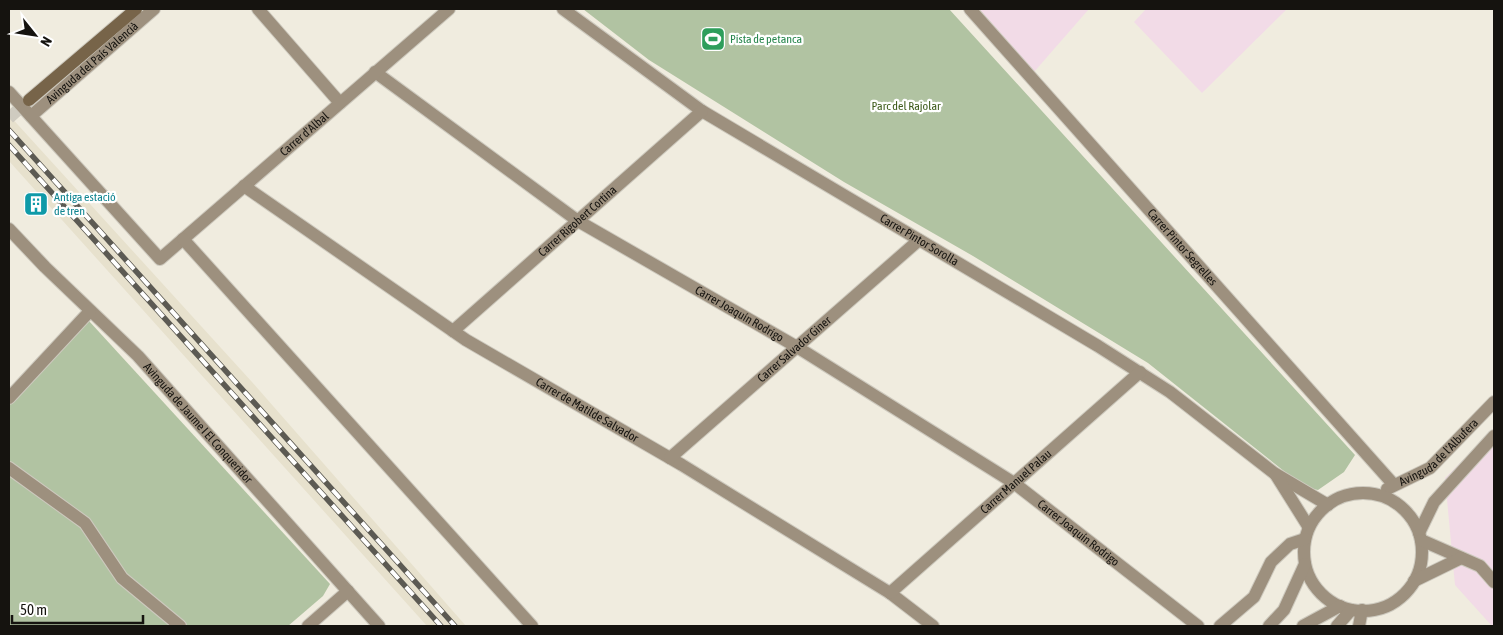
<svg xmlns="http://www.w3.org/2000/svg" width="1503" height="635" viewBox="0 0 1503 635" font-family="'Asap Condensed',sans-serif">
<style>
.built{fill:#e7e1cd}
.industrial{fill:#f2dbe7}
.green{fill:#b1c3a2}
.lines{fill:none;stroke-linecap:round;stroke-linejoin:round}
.secondary-tunnel{stroke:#cfcbc0;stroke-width:12;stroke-dasharray:12 6;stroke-linecap:butt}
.street-casing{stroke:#cdc9be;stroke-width:14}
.secondary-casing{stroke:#cdc9be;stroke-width:14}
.street{stroke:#9d907e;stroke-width:12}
.secondary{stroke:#776449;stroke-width:12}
.rail-casing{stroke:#5c5a53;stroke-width:5.5}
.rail{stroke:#fff;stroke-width:4;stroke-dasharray:11;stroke-linecap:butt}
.labels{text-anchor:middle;stroke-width:4.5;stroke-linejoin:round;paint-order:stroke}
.leisure-label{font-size:12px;fill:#27864d;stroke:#fff;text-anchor:start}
.street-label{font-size:12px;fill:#15130f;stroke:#fff}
.park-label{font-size:12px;fill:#3c5a19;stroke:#fff}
.culture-label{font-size:12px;fill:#0d838f;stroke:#fff;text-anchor:start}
</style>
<rect width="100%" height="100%" fill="#f0ecdf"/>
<polygon class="built" points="9,115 252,382 466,626 427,626 9,161"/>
<g class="industrial">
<polygon points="979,9 1089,9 1034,72"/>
<polygon points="1146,9 1287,9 1202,93 1134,22"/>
<polygon points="1494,429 1494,626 1492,626 1455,585 1445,478"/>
</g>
<g class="green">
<polygon points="583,9 949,9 1355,455 1344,472 1318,490 1304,487 1148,363 973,256 844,182 649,60"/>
<polygon points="89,321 330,584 323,596 288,626 9,626 9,405"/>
</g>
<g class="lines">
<polyline class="secondary-tunnel" points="9,118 29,100"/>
<defs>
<g id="street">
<polyline points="258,9 340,103"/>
<path id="s1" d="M563,9L702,111L1098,346L1170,392L1274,473L1328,505"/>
<path id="s2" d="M970,9L1394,485"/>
<path id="s3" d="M375,72L578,221L797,347L1014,483L1198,626"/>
<path id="s4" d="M9,92L160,259L449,9"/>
<path id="s5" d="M31,116L154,9"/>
<path id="s6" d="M244,186L466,340L682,465L890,593L933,626"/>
<path id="s7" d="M9,229L45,267L138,356L379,626"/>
<polyline points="183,239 532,626"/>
<path id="s8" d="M453,331L702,111"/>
<polyline points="9,398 90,311"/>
<path id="s9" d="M670,458L919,240"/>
<polyline points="9,468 85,523 122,578 180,626"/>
<polyline points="1276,475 1308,526"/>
<path id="s10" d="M1387,489L1430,468L1494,402"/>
<circle cx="1363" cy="552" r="59"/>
<polyline points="1419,533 1434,502 1494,436"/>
<polyline points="1421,540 1480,566 1494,582"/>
<polyline points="1414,581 1461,558"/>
<path id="s11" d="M890,593L1140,372"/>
<polyline points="308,626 348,591"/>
<polyline points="1220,626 1254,597 1271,562 1290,544 1305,539"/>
<polyline points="1269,626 1284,610 1305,564"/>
<polyline points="1303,626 1340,606"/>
<polyline points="1337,626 1351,610"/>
<polyline points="1359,626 1362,610"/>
</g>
<polyline id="secondary" points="29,100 136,9"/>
</defs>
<use href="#street" class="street-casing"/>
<use href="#secondary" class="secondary-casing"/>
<use href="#street" class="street"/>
<use href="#secondary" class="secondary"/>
<defs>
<g id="rail">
<polyline points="9,130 455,626"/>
<polyline points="9,145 441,626"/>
</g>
</defs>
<use href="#rail" class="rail-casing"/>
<use href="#rail" class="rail"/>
</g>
<defs>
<symbol id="stadium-square" viewBox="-11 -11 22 22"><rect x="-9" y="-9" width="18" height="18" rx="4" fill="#2e9e5b" stroke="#fff"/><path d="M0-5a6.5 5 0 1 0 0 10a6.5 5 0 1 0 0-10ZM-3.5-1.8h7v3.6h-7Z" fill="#fff"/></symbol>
<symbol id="building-square" viewBox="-11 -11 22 22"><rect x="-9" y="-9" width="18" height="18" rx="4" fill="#0f9aa8" stroke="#fff"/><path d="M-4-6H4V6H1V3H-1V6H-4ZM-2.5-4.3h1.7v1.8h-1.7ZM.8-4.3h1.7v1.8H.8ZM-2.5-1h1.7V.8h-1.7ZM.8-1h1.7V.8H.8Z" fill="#fff"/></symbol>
</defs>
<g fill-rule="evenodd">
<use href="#stadium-square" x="699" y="25" width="28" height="28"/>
<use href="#building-square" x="22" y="190" width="28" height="28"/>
</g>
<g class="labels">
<g class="leisure-label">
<text x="730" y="43">Pista de petanca</text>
</g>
<g class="street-label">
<text dy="4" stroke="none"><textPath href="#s5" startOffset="81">Avinguda del País Valencià</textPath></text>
<text dy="4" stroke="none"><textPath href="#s4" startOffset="416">Carrer d'Albal</textPath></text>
<text dy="4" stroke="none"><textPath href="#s8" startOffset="166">Carrer Rigobert Cortina</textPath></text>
<text dy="4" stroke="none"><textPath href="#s1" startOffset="425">Carrer Pintor Sorolla</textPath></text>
<text dy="4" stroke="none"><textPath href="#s2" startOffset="319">Carrer Pintor Segrelles</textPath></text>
<text dy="4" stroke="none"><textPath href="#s3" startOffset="438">Carrer Joaquín Rodrigo</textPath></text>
<text dy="4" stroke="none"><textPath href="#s9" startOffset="165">Carrer Salvador Giner</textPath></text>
<text dy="4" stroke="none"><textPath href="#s6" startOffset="410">Carrer de Matilde Salvador</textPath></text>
<text dy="4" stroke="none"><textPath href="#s7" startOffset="271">Avinguda de Jaume I El Conqueridor</textPath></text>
<text dy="4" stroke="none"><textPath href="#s10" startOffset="64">Avinguda de l'Albufera</textPath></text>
<text dy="4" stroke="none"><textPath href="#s11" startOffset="168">Carrer Manuel Palau</textPath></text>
<text dy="4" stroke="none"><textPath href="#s3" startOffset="842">Carrer Joaquín Rodrigo</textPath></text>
</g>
<g class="park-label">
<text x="906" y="110">Parc del Rajolar</text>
</g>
<g class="culture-label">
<text x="54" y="201">Antiga estació<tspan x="54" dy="14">de tren</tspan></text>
</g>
</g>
<rect width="1503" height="635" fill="none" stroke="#15130f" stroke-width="20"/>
<g transform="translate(35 35) rotate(120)" stroke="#ffffff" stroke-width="4" paint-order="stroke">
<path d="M0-4L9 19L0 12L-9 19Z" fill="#15130f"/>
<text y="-8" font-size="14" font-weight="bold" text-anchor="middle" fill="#15130f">N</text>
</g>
<path d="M12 615v8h131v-8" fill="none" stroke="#15130f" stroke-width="2.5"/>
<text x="20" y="615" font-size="15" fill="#15130f" stroke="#ffffff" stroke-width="4" paint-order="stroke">50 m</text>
</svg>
